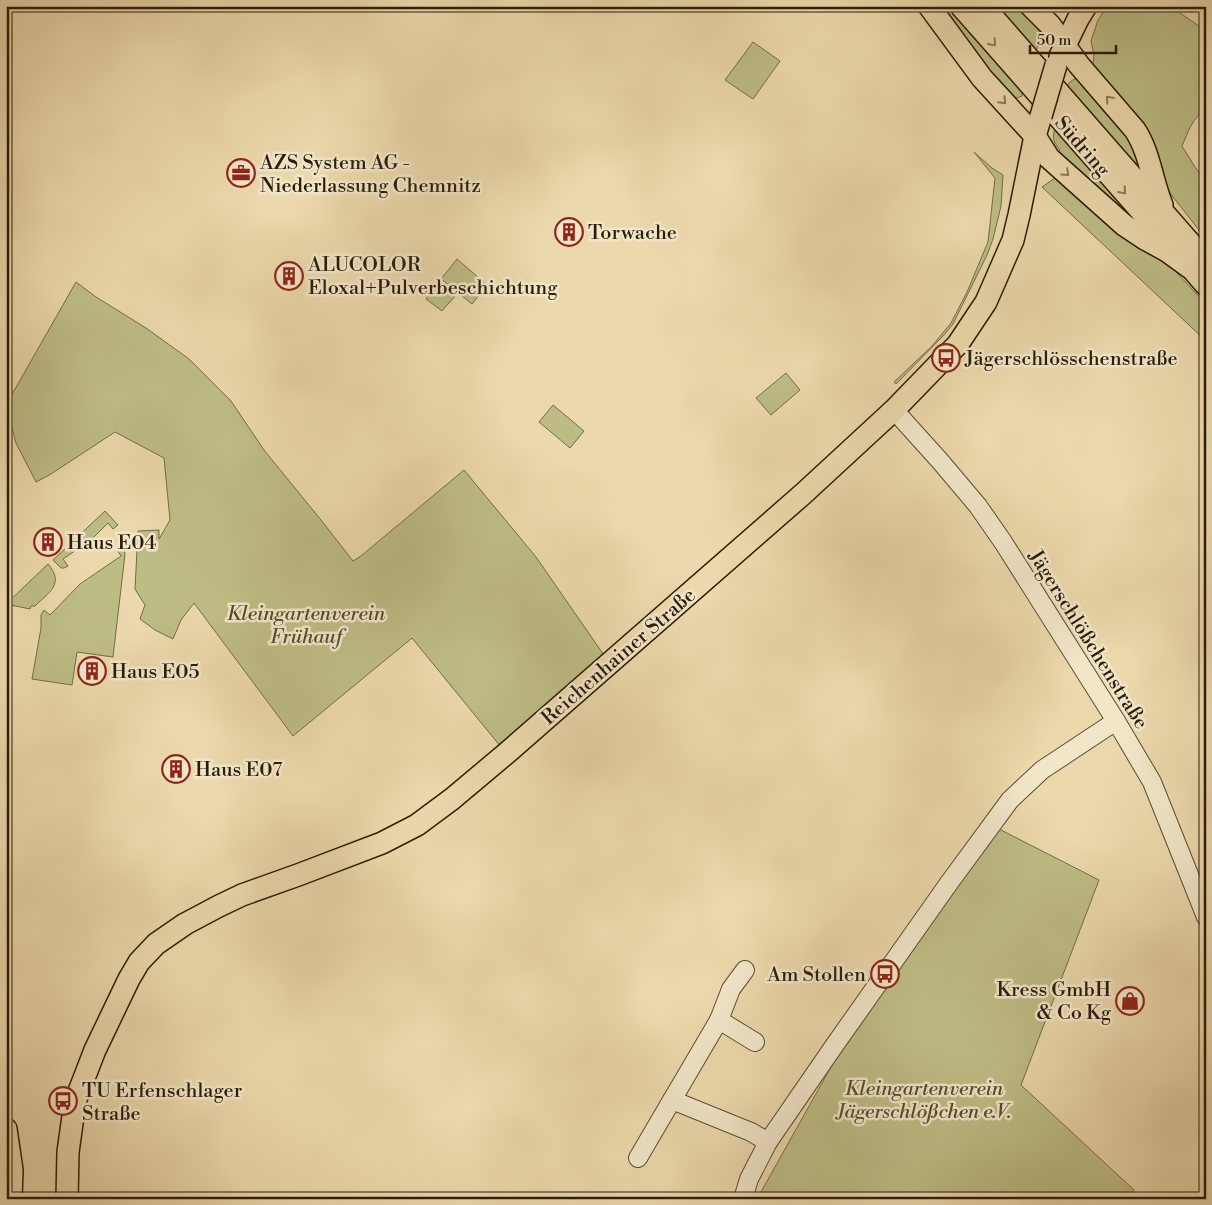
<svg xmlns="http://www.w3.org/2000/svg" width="1212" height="1205" viewBox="0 0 1212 1205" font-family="'Libre Bodoni',serif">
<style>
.green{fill:#bebc85;stroke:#746c47}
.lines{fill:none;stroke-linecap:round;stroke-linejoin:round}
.minor-casing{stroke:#5b4c32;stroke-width:20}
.major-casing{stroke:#2b1d09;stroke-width:24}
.minor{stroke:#f2e6c9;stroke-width:18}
.major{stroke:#ebd8ac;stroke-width:21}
.major-bridge-casing{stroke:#2b1d09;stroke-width:24;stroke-linecap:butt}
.major-bridge{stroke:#ebd8ac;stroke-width:21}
.oneway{stroke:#8b7a5a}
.labels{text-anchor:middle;stroke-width:5;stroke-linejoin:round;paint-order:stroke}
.street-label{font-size:20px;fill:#2b1d09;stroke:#f2e6c9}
.poi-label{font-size:20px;fill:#2b1d09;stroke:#f2e6c9;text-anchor:start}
.park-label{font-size:20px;font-style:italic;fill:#574d2e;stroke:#f2e6c9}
</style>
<rect width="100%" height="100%" fill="#ebd8ac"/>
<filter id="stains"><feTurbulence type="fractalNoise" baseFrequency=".004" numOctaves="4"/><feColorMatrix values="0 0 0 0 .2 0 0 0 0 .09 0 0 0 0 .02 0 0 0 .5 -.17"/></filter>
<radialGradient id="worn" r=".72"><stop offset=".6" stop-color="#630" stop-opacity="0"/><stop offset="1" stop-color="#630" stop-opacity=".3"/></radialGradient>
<g class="green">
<polygon points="933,6 952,6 1023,88 1022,96 1017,98 1010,97"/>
<polygon points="992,6 1023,6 1043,36 1034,54"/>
<path d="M1107,6H1170L1206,31V109C1193,117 1188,132 1182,146L1195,167L1206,181V239L1170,193L1163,178L1146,129L1093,64L1094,55L1091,41L1098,20Z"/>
<polygon points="753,42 780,61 753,99 725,80"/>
<polygon points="1074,79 1077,79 1120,119 1149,180 1066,91 1069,83"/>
<path d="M1055,128L1150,235L1057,153L1060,150C1053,142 1052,138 1055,128Z"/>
<polygon points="974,152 992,168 1003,175 1001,206 993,239 987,255 953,324 944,335 896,384 894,382 932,346 951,323 967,292 988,242 995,178"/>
<polygon points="1055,178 1064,180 1096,212 1127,240 1163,258 1206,304 1206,341 1042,187"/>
<polygon points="457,259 487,285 472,304 441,279"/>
<polygon points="76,282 96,297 146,328 189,359 231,401 264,450 321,520 353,561 361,556 464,470 536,557 608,661 505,752 412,638 293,736 194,603 181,620 173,639 155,630 140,619 145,605 135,589 138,531 159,530 159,539 170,520 164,458 115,432 51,474 36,482 16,443 6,405"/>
<polygon points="439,283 455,296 442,311 426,299"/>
<polygon points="786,373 800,390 771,415 756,398"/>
<polygon points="553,405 584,431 570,448 539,422"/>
<polygon points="105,511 118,525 113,529 108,523 92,539 63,559 68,566 64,568 61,568 53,560"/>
<polygon points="120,547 124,549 125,554 113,657 77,652 72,685 32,679 41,628 41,615 44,610 50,615 80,584 121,556 116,548"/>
<path d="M48,564C65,584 49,592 35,606H31L30,609L6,604Z"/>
<polygon points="999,829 1099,880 1021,1085 1134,1190 1129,1199 757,1199 859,1017"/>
</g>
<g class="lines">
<defs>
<g id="minor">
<polyline points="894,410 940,461 978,506 1003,542 1116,721 1152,782 1206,917"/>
<polyline points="745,970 731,989 719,1020 672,1100 751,1132 768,1142"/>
<polyline points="719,1020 755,1042"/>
<polyline points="638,1158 672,1100"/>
<polyline points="743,1199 749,1179 768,1142 834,1046 949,883 1010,800 1042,770 1116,721"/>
</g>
<g id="major">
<polyline points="929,6 982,78 1035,136 1049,158 1124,225 1145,239 1167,251 1189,267"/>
<polyline points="961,6 1206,285"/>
<polyline points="983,6 1206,261"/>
<path d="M1031,6L1050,25L1079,65L1135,130C1150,153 1152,181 1162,205"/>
<polyline points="1060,56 1078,19 1086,6"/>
<polyline points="6,1129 12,1170 11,1199"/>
<polyline points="67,1199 68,1152 74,1109 76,1099 95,1050 129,979 139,962 156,944 185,924 219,906 242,895 298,875 382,843 417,825 452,799 508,752 803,494 894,410 958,344 986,302 1013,240 1019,215 1035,136 1041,116"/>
</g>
</defs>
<use href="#minor" class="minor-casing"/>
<use href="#major" class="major-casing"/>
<use href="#minor" class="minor"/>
<use href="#major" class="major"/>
<defs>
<polyline id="major-bridge" points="1041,116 1056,65"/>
</defs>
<use href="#major-bridge" class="major-bridge-casing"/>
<use href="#major-bridge" class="major-bridge"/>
</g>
<defs><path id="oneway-chevron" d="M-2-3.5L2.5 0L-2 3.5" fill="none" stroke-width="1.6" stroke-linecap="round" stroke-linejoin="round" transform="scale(1.25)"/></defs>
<g class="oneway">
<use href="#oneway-chevron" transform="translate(993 43) rotate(49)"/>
<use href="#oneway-chevron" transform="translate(1109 99) rotate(-131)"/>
<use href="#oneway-chevron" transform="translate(1003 101) rotate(47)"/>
<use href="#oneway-chevron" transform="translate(1066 173) rotate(42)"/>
<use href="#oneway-chevron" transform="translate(1123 191) rotate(49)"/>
</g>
<defs>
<symbol id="office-ring" viewBox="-11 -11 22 22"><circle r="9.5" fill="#f2e6c9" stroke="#8f2418" stroke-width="1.5"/><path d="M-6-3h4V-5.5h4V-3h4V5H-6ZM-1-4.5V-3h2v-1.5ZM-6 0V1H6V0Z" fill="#8f2418"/></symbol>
<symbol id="building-ring" viewBox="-11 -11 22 22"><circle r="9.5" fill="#f2e6c9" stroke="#8f2418" stroke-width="1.5"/><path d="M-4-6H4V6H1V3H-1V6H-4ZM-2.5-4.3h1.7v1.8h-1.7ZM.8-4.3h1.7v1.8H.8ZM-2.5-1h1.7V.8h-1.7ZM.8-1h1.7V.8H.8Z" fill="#8f2418"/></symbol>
<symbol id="bus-ring" viewBox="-11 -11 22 22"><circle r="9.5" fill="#f2e6c9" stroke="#8f2418" stroke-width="1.5"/><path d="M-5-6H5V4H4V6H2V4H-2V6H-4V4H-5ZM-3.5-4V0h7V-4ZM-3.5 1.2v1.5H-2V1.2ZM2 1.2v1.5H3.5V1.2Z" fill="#8f2418"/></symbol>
<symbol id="shop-ring" viewBox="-11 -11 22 22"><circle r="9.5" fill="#f2e6c9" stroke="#8f2418" stroke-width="1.5"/><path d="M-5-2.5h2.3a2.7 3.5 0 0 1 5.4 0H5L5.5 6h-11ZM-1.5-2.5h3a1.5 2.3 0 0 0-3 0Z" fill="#8f2418"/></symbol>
</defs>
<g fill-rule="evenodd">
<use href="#office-ring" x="225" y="157" width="32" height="32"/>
<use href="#building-ring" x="553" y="216" width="32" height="32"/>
<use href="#building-ring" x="273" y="260" width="32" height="32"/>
<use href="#bus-ring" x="930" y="342" width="32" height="32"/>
<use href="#building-ring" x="32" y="526" width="32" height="32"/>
<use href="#building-ring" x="76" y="655" width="32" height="32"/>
<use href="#building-ring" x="160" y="753" width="32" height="32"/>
<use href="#bus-ring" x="869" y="958" width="32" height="32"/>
<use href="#shop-ring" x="1114" y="985" width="32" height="32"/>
<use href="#bus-ring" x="47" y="1085" width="32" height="32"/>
</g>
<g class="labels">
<g class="street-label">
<text transform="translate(1083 146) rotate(49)" y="7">Südring</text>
<text transform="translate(1089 639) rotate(58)" y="7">Jägerschlößchenstraße</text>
<text transform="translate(618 656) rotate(-41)" y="7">Reichenhainer Straße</text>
</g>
<g class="poi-label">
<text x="260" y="169">AZS System AG -<tspan x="260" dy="23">Niederlassung Chemnitz</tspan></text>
<text x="588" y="239">Torwache</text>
<text x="308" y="271">ALUCOLOR<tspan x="308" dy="23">Eloxal+Pulverbeschichtung</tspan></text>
<text x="965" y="365">Jägerschlösschenstraße</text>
<text x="67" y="549">Haus E04</text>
<text x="111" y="678">Haus E05</text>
<text x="195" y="776">Haus E07</text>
<text x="866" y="981" text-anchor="end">Am Stollen</text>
<text x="1111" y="996" text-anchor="end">Kress GmbH<tspan x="1111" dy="23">&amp; Co Kg</tspan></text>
<text x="82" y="1097">TU Erfenschlager<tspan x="82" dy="23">Straße</tspan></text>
</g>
<g class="park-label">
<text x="306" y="620">Kleingartenverein<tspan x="306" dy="23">Frühauf</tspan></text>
<text x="924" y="1095">Kleingartenverein<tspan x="924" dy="23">Jägerschlößchen e.V.</tspan></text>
</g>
</g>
<rect width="1212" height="1205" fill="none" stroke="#ebd8ac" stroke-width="25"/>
<rect x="8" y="8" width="1197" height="1190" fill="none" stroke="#2b1d09" stroke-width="2.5"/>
<rect x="12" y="12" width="1187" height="1180" fill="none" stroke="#2b1d09"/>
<path d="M1030 45v8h86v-8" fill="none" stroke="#2b1d09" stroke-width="2.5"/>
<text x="1037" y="45" font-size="15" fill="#2b1d09" stroke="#f2e6c9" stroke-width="4" paint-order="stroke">50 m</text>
<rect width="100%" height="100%" filter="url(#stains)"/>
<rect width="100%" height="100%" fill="url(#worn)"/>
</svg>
